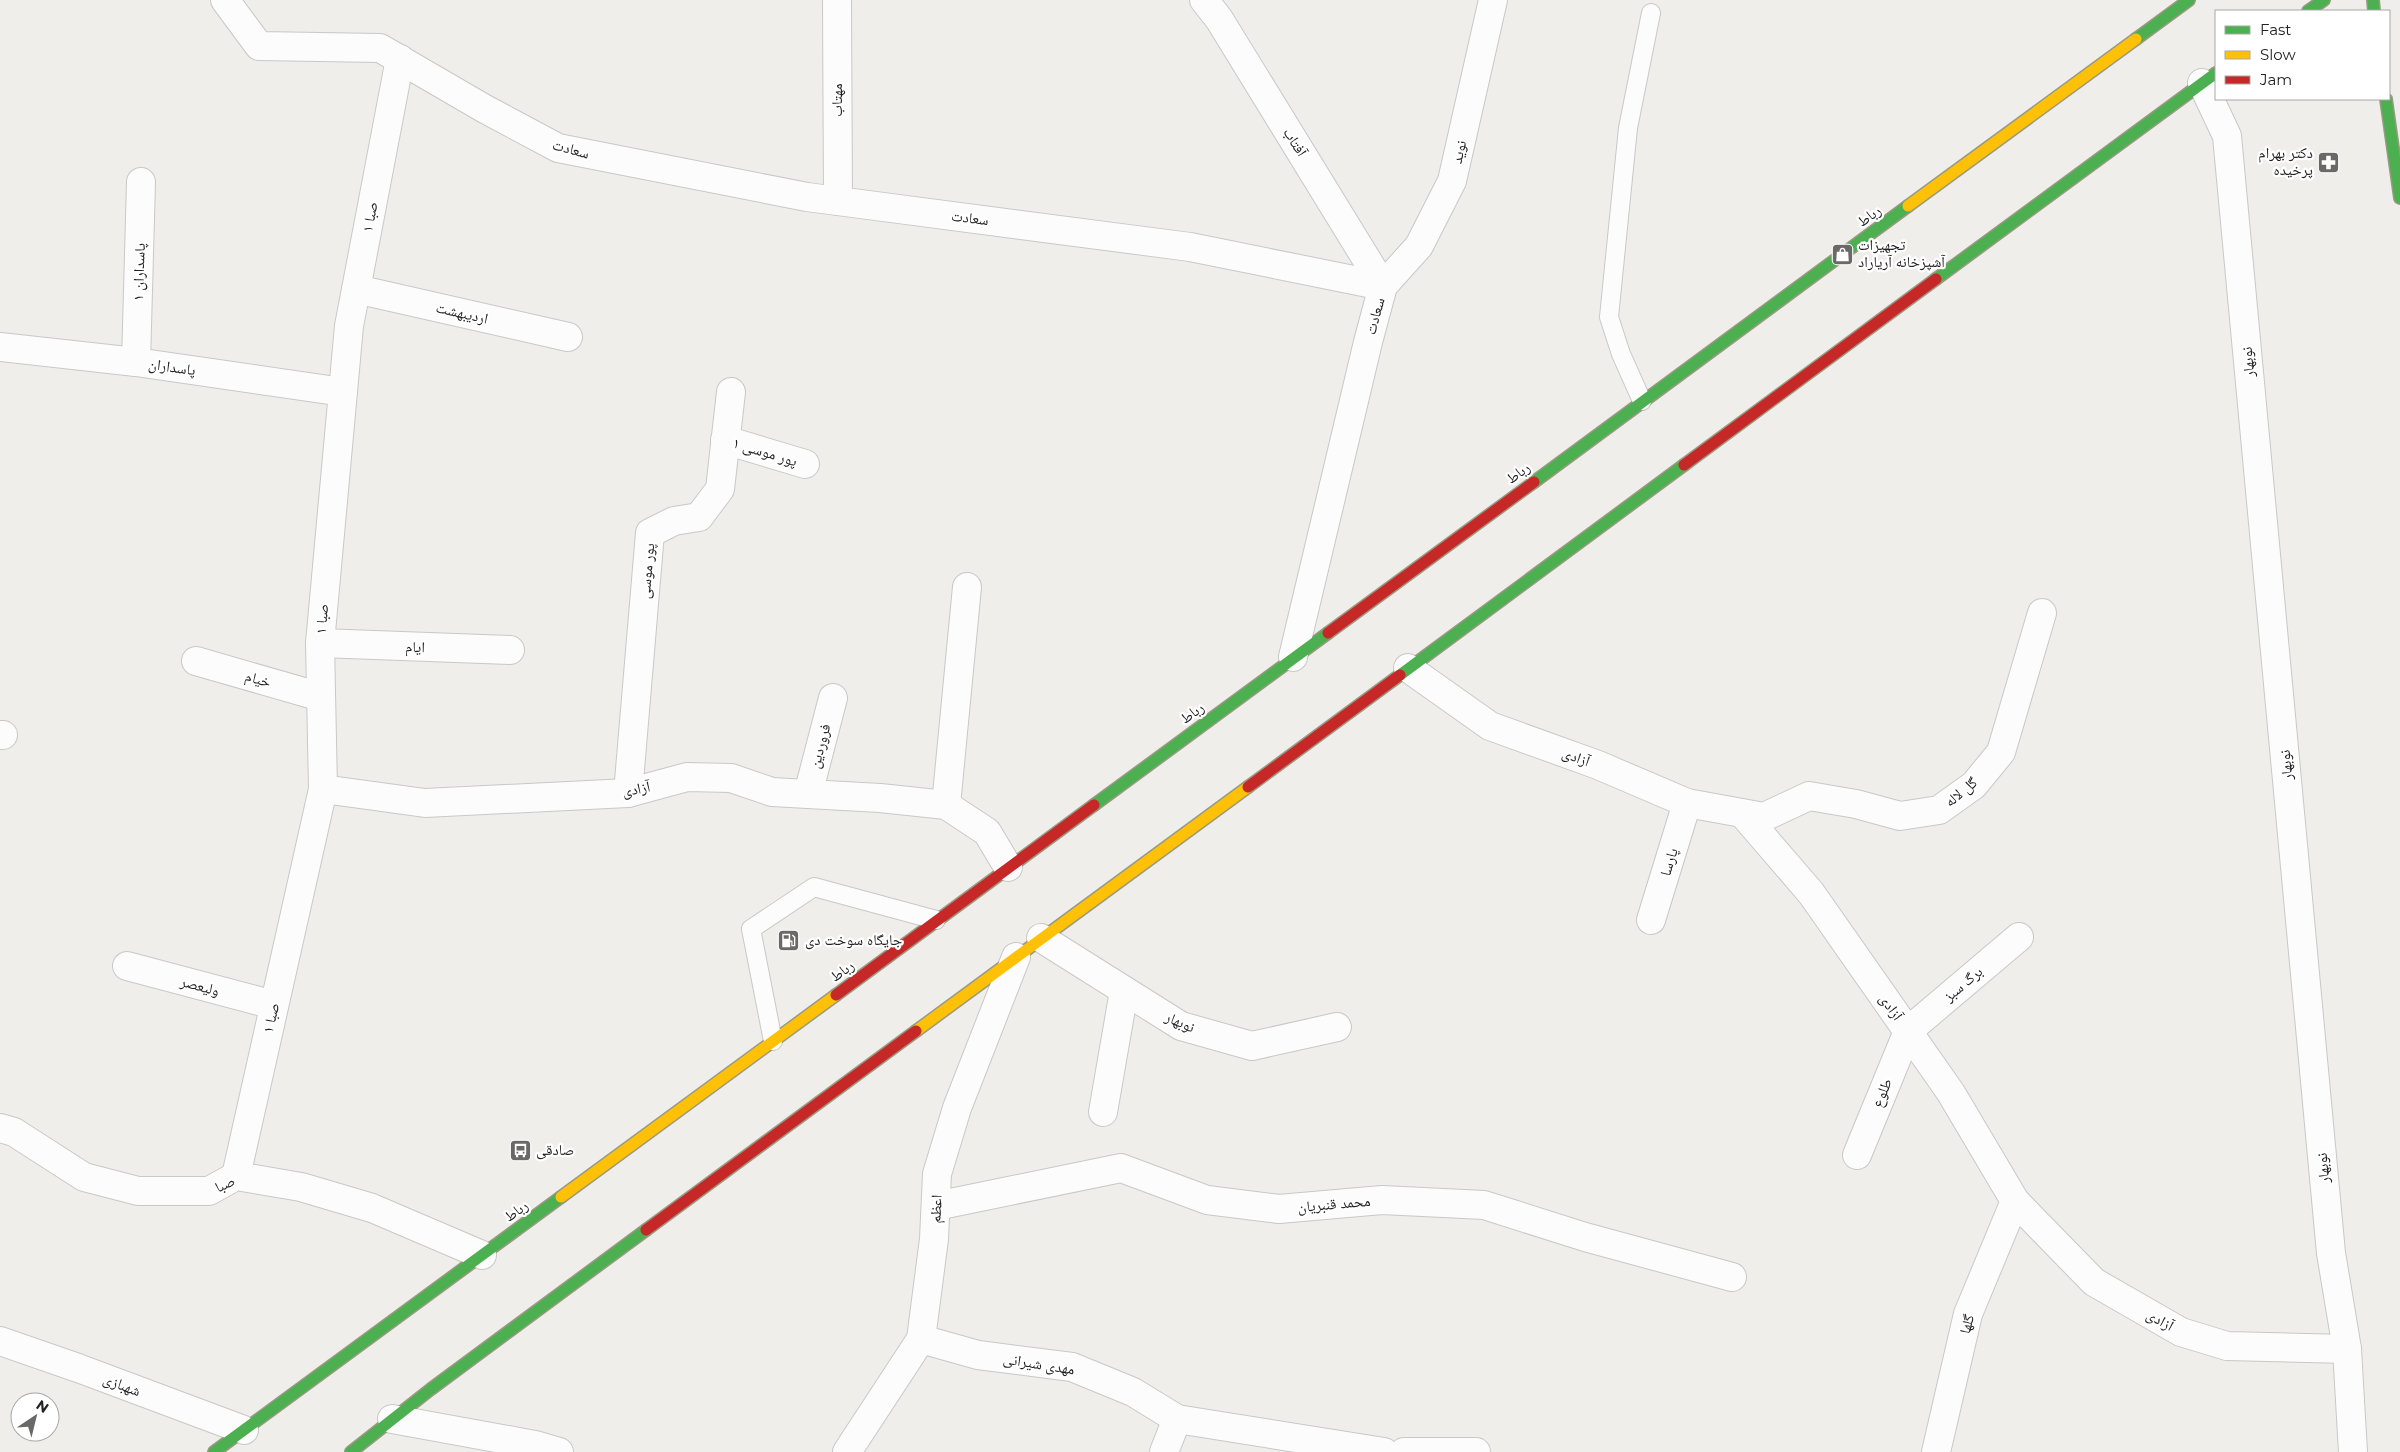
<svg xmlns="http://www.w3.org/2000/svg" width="2400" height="1452" viewBox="0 0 2400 1452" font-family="Montserrat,'Noto Naskh Arabic',sans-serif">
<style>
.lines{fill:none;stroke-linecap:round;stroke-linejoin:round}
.lane-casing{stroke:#c9c8c7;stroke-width:20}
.street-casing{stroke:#c9c8c7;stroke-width:30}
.fast-casing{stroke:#999a82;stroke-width:14}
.slow-casing{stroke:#999a82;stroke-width:14}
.jam-casing{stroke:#999a82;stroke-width:14}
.lane{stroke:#fdfcfc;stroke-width:18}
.street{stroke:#fdfcfc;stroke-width:28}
.fast{stroke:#4caf50;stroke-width:11}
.slow{stroke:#ffc107;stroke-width:11}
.jam{stroke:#c62828;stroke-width:11}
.labels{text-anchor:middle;stroke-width:4.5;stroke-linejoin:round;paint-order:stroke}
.street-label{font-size:15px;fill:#222;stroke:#fff}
.poi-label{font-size:15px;fill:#222;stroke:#fff;text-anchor:start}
</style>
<rect width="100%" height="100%" fill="#f0eeeb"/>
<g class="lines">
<defs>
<g id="lane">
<polyline points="1642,401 1621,354 1609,317 1628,128 1651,13"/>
<polyline points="773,1041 751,929 814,887 936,920"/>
</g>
<g id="street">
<polyline points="225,0 259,46 380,48 485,109 558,148 807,197 1190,247 1383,286"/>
<polyline points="837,0 838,201"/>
<polyline points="1204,0 1219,19 1383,286"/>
<polyline points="2202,83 2227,136 2331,1253 2347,1349 2353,1452"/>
<polyline points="356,289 568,337"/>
<polyline points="0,347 136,362 343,392"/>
<polyline points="136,362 141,182"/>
<polyline points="725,440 805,464"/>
<polyline points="320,643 510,650"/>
<polyline points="1293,657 1368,342 1383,286 1419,246 1452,181 1493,0"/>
<polyline points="196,661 321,697"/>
<polyline points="1408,668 1490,726 1598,765 1687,803 1764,817 1809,796 1856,804 1900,816 1939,810 1974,785 2001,752 2042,613"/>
<polyline points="0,735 3,735"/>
<polyline points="323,789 425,803 628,793 687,777 731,778 772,792 880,798 946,805 987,832 1008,867"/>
<polyline points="628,793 650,533 674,521 699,517 720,489 731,392"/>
<polyline points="808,794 833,698"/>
<polyline points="946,805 967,587"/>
<polyline points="1743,814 1811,893 1951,1093 2015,1201 2094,1282 2181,1332 2227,1346 2347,1349"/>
<polyline points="1651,920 1687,803"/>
<polyline points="1041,938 1181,1026 1252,1046 1337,1027"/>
<polyline points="127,966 274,1005"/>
<polyline points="1103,1112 1124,991"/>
<polyline points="0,1128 14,1132 84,1177 138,1191 209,1191 236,1176 301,1187 372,1208 482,1255"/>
<polyline points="1857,1155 1908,1031 2019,937"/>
<polyline points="236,1176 323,789 320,643 349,326 400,59"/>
<polyline points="936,1206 1121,1168 1207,1200 1279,1209 1382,1200 1484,1205 1585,1237 1732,1277"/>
<polyline points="921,1339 978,1355 1072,1367 1133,1392 1177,1419 1384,1452"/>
<polyline points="0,1341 78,1368 244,1430"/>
<polyline points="392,1419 535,1445 559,1452"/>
<polyline points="847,1452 921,1339 934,1239 937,1174 957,1108 1016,957"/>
<polyline points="1164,1452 1177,1419"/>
<polyline points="1404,1452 1476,1452"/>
<polyline points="1936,1452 1968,1314 2015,1201"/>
</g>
<g id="fast">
<polyline points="2373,0 2374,11"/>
<polyline points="2308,11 2324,0"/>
<polyline points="2136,39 2189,0"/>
<polyline points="2386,99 2400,198"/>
<polyline points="1936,279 2216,73"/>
<polyline points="1534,482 1908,206"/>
<polyline points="1400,675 1684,465"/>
<polyline points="1094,805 1328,633"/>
<polyline points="214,1452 561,1197"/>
<polyline points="351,1452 431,1389 646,1230"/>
</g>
<g id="slow">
<polyline points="1908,206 2136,39"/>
<polyline points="916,1031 1248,787"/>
<polyline points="561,1197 836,995"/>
</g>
<g id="jam">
<polyline points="1684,465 1936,279"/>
<polyline points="1328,633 1534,482"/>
<polyline points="1248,787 1400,675"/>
<polyline points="836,995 1094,805"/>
<polyline points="646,1230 916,1031"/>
</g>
</defs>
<use href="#lane" class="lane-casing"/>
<use href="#street" class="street-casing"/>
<use href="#fast" class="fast-casing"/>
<use href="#slow" class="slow-casing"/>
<use href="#jam" class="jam-casing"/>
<use href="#lane" class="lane"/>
<use href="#street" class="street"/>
<use href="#fast" class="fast"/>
<use href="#slow" class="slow"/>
<use href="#jam" class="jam"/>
</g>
<defs>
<symbol id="pharmacy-square" viewBox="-11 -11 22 22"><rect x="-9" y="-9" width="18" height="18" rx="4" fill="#6a6968" stroke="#fff"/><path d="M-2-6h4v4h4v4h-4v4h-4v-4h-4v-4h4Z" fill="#fff"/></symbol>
<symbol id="shop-square" viewBox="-11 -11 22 22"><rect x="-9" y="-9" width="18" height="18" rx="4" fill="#6a6968" stroke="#fff"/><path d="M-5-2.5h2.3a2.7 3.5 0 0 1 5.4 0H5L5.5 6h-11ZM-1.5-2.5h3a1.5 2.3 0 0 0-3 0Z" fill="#fff"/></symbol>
<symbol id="fuel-square" viewBox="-11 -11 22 22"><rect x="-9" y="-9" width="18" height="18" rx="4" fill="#6a6968" stroke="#fff"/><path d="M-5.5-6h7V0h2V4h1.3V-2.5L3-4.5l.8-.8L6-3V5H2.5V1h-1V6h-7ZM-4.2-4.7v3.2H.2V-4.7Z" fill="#fff"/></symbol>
<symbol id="bus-square" viewBox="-11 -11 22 22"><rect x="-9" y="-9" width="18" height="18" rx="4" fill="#6a6968" stroke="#fff"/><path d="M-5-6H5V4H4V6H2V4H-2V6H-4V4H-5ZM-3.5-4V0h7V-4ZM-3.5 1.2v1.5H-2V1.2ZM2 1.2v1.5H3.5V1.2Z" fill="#fff"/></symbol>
</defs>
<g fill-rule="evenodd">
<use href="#pharmacy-square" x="2316" y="150" width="25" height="25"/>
<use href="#shop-square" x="1830" y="242" width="25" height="25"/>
<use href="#fuel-square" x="776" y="928" width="25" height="25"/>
<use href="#bus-square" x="508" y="1138" width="25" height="25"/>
</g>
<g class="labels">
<g class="street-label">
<text transform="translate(837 100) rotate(-90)" y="5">مهتاب</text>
<text transform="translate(1295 142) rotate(58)" y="5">آفتاب</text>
<text transform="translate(571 149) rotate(15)" y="5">سعادت</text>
<text transform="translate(1459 152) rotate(-77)" y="5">نوید</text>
<text transform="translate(1869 216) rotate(-36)" y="5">رباط</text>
<text transform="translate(370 217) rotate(-79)" y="5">صبا ۱</text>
<text transform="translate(970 218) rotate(7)" y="5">سعادت</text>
<text transform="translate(139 272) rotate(-88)" y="5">پاسداران ۱</text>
<text transform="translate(462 313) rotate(13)" y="5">اردیبهشت</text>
<text transform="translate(1375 316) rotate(-75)" y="5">سعادت</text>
<text transform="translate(2248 362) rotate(-95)" y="5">نوبهار</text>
<text transform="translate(172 367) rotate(8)" y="5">پاسداران</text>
<text transform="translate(765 452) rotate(17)" y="5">پور موسی ۱</text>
<text transform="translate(1518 473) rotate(-36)" y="5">رباط</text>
<text transform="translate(647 571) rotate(-85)" y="5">پور موسی</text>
<text transform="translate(322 619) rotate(-85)" y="5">صبا ۱</text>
<text transform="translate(415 647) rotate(2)" y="5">ایام</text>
<text transform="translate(258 679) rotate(16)" y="5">خیام</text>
<text transform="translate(1192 713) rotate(-36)" y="5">رباط</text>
<text transform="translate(820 746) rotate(-75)" y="5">فروردین</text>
<text transform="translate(1576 757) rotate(20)" y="5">آزادی</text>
<text transform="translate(2286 765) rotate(-95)" y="5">نوبهار</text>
<text transform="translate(636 789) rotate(-12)" y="5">آزادی</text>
<text transform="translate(1961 792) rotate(-39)" y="5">گل لاله</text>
<text transform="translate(1669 862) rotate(-73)" y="5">پارسا</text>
<text transform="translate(842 971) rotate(-36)" y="5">رباط</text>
<text transform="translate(1963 984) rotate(-40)" y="5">برگ سبز</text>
<text transform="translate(200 986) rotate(15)" y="5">ولیعصر</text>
<text transform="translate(1891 1007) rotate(55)" y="5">آزادی</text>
<text transform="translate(271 1018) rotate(-77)" y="5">صبا ۱</text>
<text transform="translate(1180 1022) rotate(24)" y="5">نوبهار</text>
<text transform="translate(1882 1093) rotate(-68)" y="5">طلوع</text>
<text transform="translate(2323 1168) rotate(-95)" y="5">نوبهار</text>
<text transform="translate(225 1184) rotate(-25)" y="5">صبا</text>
<text transform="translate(1334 1204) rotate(-5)" y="5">محمد قنبریان</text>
<text transform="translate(936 1209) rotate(-87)" y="5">اعظم</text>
<text transform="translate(516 1211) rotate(-36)" y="5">رباط</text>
<text transform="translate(2160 1320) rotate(29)" y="5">آزادی</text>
<text transform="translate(1967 1324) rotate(-75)" y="5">گلها</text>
<text transform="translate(1039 1364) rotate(9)" y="5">مهدی شیرانی</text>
<text transform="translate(122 1385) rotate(21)" y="5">شهبازی</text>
</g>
<g class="poi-label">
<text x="2313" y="158" text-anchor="end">دکتر بهرام<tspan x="2313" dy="17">پرخیده</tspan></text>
<text x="1858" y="250">تجهیزات<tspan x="1858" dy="17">آشپزخانه آریاراد</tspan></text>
<text x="805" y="945">جایگاه سوخت دی</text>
<text x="536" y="1155">صادقی</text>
</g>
</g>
<rect x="2215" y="10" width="175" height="90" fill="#ffffff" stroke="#a7a7a7"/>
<rect x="2225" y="26" width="25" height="8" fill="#4caf50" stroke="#a7a7a7"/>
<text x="2260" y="35" font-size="15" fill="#222222">Fast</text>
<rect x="2225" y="51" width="25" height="8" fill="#ffc107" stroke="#a7a7a7"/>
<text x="2260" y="60" font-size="15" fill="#222222">Slow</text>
<rect x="2225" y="76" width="25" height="8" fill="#c62828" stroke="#a7a7a7"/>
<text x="2260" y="85" font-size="15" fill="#222222">Jam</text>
<g transform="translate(35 1417) rotate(35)"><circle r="24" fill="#ffffff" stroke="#a7a7a7"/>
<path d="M0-4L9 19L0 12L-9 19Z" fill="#6a6968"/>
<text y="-8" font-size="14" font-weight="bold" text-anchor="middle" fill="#222222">N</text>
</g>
</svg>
